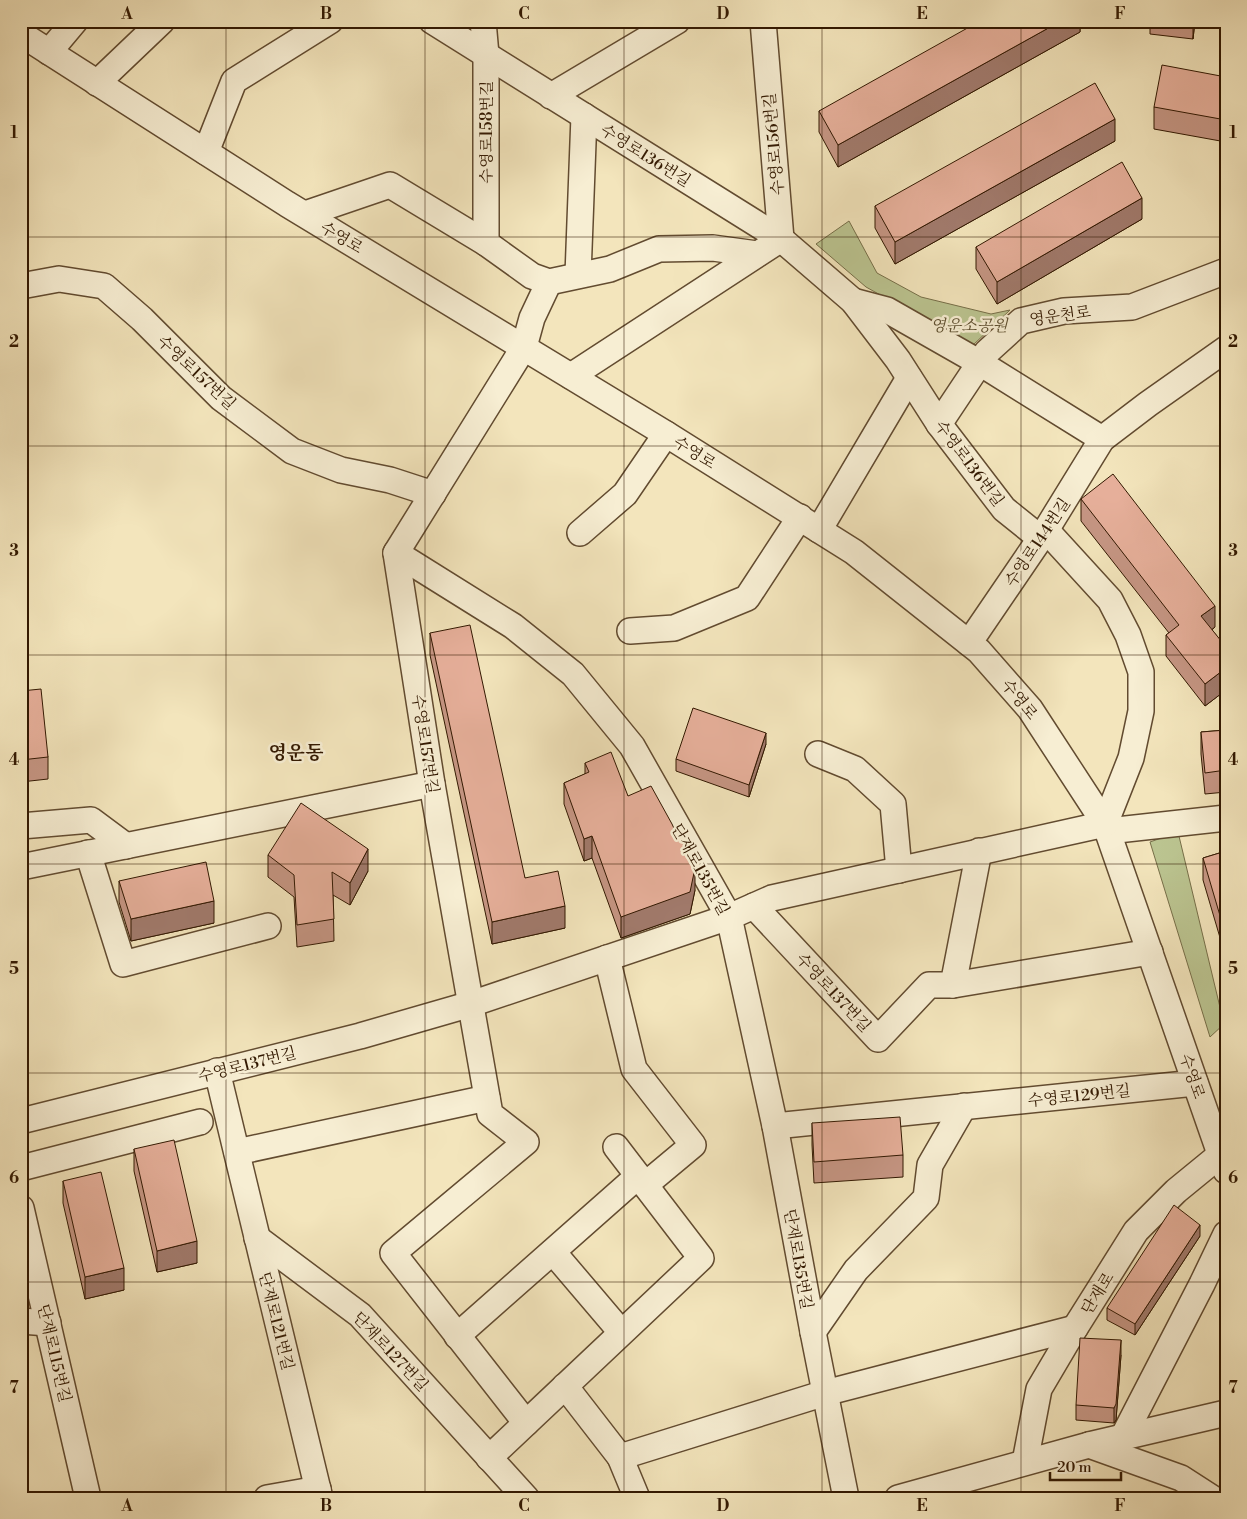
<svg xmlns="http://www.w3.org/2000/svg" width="1247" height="1519" viewBox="0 0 1247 1519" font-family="'Libre Bodoni','Noto Serif KR',serif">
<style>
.green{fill:#bbc490;stroke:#766e48}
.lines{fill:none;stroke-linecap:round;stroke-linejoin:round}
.minor-casing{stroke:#624b30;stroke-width:28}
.minor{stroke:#f7eed3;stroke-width:25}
.wall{fill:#c69684;stroke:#321801}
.shaded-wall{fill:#a17a6c;stroke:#321801}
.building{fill:#e6af9a;stroke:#321801}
.grid{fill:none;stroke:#321801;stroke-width:1;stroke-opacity:0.55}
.labels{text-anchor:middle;stroke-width:5;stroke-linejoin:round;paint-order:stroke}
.street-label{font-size:16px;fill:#321801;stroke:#f7eed3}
.park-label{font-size:16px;font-style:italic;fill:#5b4c2c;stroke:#f7eed3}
.quarter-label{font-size:19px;font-weight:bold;fill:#321801;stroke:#f7eed3}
.neatline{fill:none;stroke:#321801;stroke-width:2}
.grid-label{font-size:16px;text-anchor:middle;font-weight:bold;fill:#321801}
</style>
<rect width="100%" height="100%" fill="#f3e5bc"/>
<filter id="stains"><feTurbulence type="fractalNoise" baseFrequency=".004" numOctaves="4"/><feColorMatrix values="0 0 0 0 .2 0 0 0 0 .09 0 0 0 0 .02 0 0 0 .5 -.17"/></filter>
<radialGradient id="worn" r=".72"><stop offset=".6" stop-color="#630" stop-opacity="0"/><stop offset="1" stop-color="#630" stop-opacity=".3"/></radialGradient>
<g class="green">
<polygon points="849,221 877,273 921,297 991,314 1010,310 972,346 866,287 816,244"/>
<polygon points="1178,832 1224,1024 1210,1037 1150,842"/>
</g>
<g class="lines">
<defs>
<g id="minor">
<polyline points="432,21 781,239 853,301 898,360 939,424 1004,509 1040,538"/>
<polyline points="483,21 486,55 486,243 532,276 549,282 610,269 659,249 713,248 757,254"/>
<polyline points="21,34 287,204 666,434 854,552 979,651 1030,709 1105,824 1226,1171"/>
<polyline points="49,52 75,21"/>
<polyline points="97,83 162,21"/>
<polyline points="551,96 677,21"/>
<polyline points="206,152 234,81 330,21"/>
<polyline points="305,214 390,185 486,243"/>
<polyline points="578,275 584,116"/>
<polyline points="21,286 59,279 104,286 142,319 221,398 292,451 341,470 390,480 433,494"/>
<polyline points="853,301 887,310 980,363 1102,439"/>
<polyline points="571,376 781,239 763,21"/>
<polyline points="939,424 987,352 1021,321 1064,311 1132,307 1226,271"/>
<polyline points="819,530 909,378"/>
<polyline points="580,533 625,494 666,434"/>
<polyline points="396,553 513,626 573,674 632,746 729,917 775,1126 813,1332 846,1498"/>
<polyline points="630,631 674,628 747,598 800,517"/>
<polyline points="969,643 1046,530 1102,439 1148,404 1226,349"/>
<polyline points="818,754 855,769 893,804 899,870"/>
<polyline points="21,826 91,820 126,846"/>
<polyline points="1108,831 1226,818"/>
<polyline points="88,853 123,964 268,926"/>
<polyline points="21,867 432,784"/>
<polyline points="754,906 878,1039 929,985 953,985 1150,952"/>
<polyline points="607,958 634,1069 693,1145 645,1185"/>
<polyline points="953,985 979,851"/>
<polyline points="217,1071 320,1498"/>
<polyline points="21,1121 360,1036 471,1004 729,917 772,898 1105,824 1131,758 1141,711 1141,672 1128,635 1110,600 1046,530"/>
<polyline points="775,1126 1195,1083"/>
<polyline points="237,1152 487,1098"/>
<polyline points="21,1168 200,1122"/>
<polyline points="21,1208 88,1498"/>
<polyline points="257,1238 360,1315 526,1498"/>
<polyline points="553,1252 621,1332"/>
<polyline points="21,1321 48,1323"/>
<polyline points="813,1332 856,1270 926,1198 930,1165 964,1106"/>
<polyline points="457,1336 638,1176"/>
<polyline points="565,1386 620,1457 637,1498"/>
<polyline points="526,1423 393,1253 526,1142 490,1114 432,784 396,553 524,347 532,318 549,282"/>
<polyline points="1123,1437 1202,1284 1226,1234"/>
<polyline points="1089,1445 1181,1478 1212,1498"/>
<polyline points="620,1457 825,1393 1075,1328"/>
<polyline points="489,1458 701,1258 616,1147"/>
<polyline points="1025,1462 1039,1389 1075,1328 1136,1231 1176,1191 1220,1155"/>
<polyline points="267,1498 318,1489"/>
<polyline points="898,1498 1089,1445 1226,1413"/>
</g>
</defs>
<use href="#minor" class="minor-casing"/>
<use href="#minor" class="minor"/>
</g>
<g class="wall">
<polygon points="1080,21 1080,32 838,167 819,132 819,111"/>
<polygon points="1150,21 1195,21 1193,39 1150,34"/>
<polygon points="1226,77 1226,142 1154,129 1154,107"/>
<polygon points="1115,141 895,264 875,228 875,206"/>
<polygon points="1142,219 997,304 976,269 976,247"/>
<polygon points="1081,499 1215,627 1212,630 1226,647 1226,690 1205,706 1166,656 1166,635 1169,633 1081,521"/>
<polygon points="430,633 525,878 565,928 492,944 430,655"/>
<polygon points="21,691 48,757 48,779 21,782"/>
<polygon points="1226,730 1226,792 1205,794 1201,754 1201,732"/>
<polygon points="766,744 749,797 676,771 676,759"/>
<polygon points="585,763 628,796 695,890 690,914 621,938 592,858 584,861 564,804 564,783 585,774"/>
<polygon points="1226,851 1226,958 1203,880 1203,858"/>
<polygon points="268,855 368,871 350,905 333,895 334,941 297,947 294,897 268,877"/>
<polygon points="119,881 214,923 131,941 119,902"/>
<polygon points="812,1123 903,1155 903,1177 814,1183 812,1145"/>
<polygon points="134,1149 197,1263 157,1272 134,1171"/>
<polygon points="63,1181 124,1290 85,1299 63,1203"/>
<polygon points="1200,1236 1135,1335 1107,1320 1107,1308"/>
<polygon points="1121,1355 1116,1420 1114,1423 1076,1420 1076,1405"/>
</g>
<g class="shaded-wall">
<polygon points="1061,21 1080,21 1080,32 838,167 838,145"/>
<polygon points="1193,21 1195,21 1193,39"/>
<polygon points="1115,119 1115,141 895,264 895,242"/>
<polygon points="1142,198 1142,219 997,304 997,282"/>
<polygon points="1215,606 1215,627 1201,638 1201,616"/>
<polygon points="1226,668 1226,690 1205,706 1205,684"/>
<polygon points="766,733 766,744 749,797 749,785"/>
<polygon points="592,836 592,858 584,861 584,839"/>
<polygon points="368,849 368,871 350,905 350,883"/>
<polygon points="695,868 695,890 690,914 621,938 621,917"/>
<polygon points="214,901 214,923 131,941 131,919"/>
<polygon points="565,906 565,928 492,944 492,922"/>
<polygon points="1200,1225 1200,1236 1135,1335 1135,1324"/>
<polygon points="197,1241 197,1263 157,1272 157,1251"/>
<polygon points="124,1268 124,1290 85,1299 85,1277"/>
<polygon points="1121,1340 1121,1355 1116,1420 1114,1423 1114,1408"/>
</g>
<g class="building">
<polygon points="980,21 1061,21 838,145 819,111"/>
<polygon points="1162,65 1226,77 1226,120 1154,107"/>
<polygon points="1095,83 1115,119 895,242 875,206"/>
<polygon points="1122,162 1142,198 997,282 976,247"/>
<polygon points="1113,474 1215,606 1201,616 1226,647 1226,668 1205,684 1166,635 1179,625 1081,499"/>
<polygon points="470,625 525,878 558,871 565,906 492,922 430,633"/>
<polygon points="41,689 48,757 21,760 21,691"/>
<polygon points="693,708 766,733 749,785 676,759"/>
<polygon points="1226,730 1226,770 1205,773 1201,732"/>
<polygon points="611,752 628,796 651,786 672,824 678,837 679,837 689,854 695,868 690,892 621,917 592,836 584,839 564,783 589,772 585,763"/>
<polygon points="301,803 368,849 350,883 332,872 334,919 297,925 294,875 268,855"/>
<polygon points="1226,851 1226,936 1203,858"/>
<polygon points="206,862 214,901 131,919 119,881"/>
<polygon points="900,1117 903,1155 814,1162 812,1123"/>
<polygon points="174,1140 197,1241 157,1251 134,1149"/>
<polygon points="101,1172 124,1268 85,1277 63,1181"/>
<polygon points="1174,1205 1200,1225 1135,1324 1107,1308"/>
<polygon points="1080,1338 1121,1340 1116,1404 1114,1408 1076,1405"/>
</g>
<path class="grid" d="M226,21V1498M425,21V1498M624,21V1498M822,21V1498M1021,21V1498M21,237H1226M21,446H1226M21,655H1226M21,864H1226M21,1073H1226M21,1282H1226"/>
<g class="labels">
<g class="street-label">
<text transform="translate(486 132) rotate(-90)" y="6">수영로158번길</text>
<text transform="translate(773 144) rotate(-95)" y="6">수영로156번길</text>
<text transform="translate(646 155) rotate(32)" y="6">수영로136번길</text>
<text transform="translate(342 237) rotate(31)" y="6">수영로</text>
<text transform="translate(1060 315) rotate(-8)" y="6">영운천로</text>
<text transform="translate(197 372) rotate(43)" y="6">수영로157번길</text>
<text transform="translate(695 452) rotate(32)" y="6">수영로</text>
<text transform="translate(970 463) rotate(53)" y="6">수영로136번길</text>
<text transform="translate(1037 542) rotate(-56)" y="6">수영로144번길</text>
<text transform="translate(1020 699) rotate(51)" y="6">수영로</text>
<text transform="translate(426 744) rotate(81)" y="6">수영로157번길</text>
<text transform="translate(701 869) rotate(61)" y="6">단재로135번길</text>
<text transform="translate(834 992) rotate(47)" y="6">수영로137번길</text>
<text transform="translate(247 1064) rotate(-14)" y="6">수영로137번길</text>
<text transform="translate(1193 1076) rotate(71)" y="6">수영로</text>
<text transform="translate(1079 1095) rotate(-6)" y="6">수영로129번길</text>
<text transform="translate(799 1259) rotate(80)" y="6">단재로135번길</text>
<text transform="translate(1097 1293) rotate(-58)" y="6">단재로</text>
<text transform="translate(277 1321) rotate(76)" y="6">단재로121번길</text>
<text transform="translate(391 1351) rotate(47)" y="6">단재로127번길</text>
<text transform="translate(55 1353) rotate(77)" y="6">단재로115번길</text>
</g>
<g class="park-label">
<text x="969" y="331">영운소공원</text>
</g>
<g class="quarter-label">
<text x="296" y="759">영운동</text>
</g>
</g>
<rect width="1247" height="1519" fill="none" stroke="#f3e5bc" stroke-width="55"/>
<path d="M1050 1472v8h71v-8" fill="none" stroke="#321801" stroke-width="2.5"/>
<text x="1057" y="1472" font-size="15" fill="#321801" stroke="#f7eed3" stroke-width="4" paint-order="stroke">20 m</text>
<rect x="28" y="28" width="1192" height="1464" class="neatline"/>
<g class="grid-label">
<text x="127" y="19">A</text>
<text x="326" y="19">B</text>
<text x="524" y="19">C</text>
<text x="723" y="19">D</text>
<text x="922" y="19">E</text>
<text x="1120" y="19">F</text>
<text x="14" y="138">1</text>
<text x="1233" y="138">1</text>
<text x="14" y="347">2</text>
<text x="1233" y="347">2</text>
<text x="14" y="556">3</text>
<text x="1233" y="556">3</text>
<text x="14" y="765">4</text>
<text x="1233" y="765">4</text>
<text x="14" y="974">5</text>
<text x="1233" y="974">5</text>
<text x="14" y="1183">6</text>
<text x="1233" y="1183">6</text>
<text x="14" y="1393">7</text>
<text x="1233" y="1393">7</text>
<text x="127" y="1511">A</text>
<text x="326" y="1511">B</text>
<text x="524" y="1511">C</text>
<text x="723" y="1511">D</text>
<text x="922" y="1511">E</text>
<text x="1120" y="1511">F</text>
</g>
<rect width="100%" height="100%" filter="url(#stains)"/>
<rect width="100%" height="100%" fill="url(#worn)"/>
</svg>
